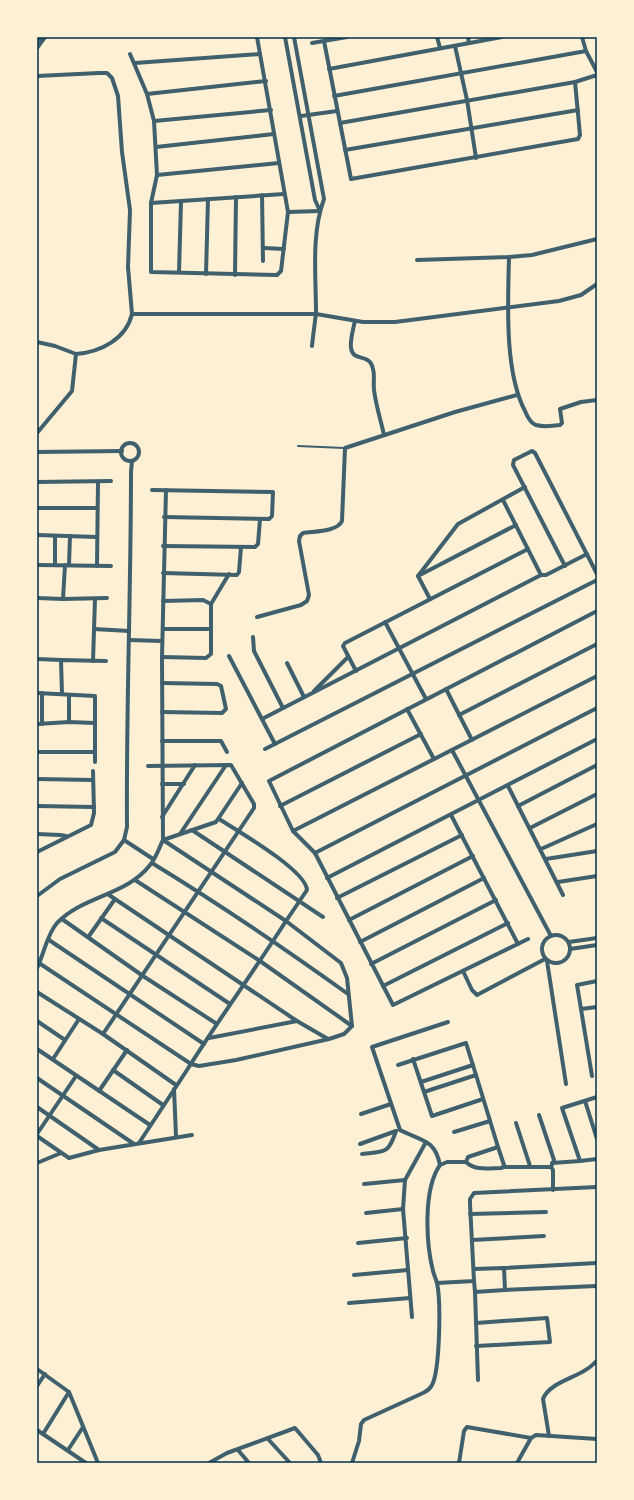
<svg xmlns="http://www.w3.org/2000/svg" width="634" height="1500" viewBox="0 0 634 1500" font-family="Karla,sans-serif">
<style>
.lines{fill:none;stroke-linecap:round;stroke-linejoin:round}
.service{stroke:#3f606c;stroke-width:2}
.minor{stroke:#3f606c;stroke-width:4}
.neatline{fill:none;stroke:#003049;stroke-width:1.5}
</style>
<rect width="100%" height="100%" fill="#fdf0d5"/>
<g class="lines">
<polyline class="service" points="298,446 344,448"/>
<g class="minor">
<polyline points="285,37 315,200 320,211"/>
<path d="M294,37L324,199C311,234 316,276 316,312C315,323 313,335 312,346"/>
<polyline points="437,37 440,48"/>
<polyline points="468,37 469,43"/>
<polyline points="582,37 586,51 597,72"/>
<polyline points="37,40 44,37"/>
<polyline points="324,41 351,179 578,139 580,135 575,82"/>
<polyline points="312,43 347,37"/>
<polyline points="455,46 467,100 476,158"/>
<polyline points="37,48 45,37"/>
<polyline points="130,54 147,94 154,121 157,175 151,203 151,272 277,275 281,271 288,212 257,37"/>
<polyline points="135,63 260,54"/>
<polyline points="329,69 502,37"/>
<polyline points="37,76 99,73 107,73 112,78 118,96 122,152 130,210 128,267 132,314"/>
<polyline points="147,94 266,81"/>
<polyline points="334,96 586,51"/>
<polyline points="301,116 337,111"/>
<polyline points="154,121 271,110"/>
<polyline points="340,123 575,82 597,75"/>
<polyline points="156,147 274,134"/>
<polyline points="345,150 578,110"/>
<polyline points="157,175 279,163"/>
<polyline points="262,195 263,261"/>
<polyline points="151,203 284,194"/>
<polyline points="288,212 320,211"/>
<polyline points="264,248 284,249"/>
<path d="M509,257C508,302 504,371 525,411C527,416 530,423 536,425C543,427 553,426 560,425L562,423L560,409L581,402L597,400"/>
<polyline points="417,260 509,257 532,255 597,239"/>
<polyline points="179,272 181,202"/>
<polyline points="206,274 208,199"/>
<polyline points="235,275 236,197"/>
<path d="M355,321C353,329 350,341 351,348C353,363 370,352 373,369C375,376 373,383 374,390C376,406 381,421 384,435"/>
<polyline points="37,342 55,346 76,354"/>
<path d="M37,433L72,391L76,354C101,352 126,339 132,314H316L363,322H395L559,301L581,295L597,284"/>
<circle cx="130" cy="452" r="9"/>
<polyline points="37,452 122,451"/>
<polyline points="37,482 111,481"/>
<polyline points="152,490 273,492 272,516 269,519 164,517"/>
<path d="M166,490L162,657L163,840L286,921L307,890C306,870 236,830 219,819"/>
<polyline points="503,500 541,575 546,575 587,554"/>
<polyline points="37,508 97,508"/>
<polyline points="37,535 97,537"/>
<polyline points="55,537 55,565"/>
<polyline points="163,546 255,547 258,544 260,519"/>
<polyline points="37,565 111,566"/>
<polyline points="65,565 63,599 107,598"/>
<polyline points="69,565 70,536"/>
<polyline points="97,566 98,482"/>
<polyline points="565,566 513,465 514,460 532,451 535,453 597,574"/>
<polyline points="163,573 237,575 239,572 241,547"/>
<polyline points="418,576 458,524 525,487"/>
<polyline points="37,598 63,599"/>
<polyline points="430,599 418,576 516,525"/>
<polyline points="211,604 229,574"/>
<path d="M257,617L301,605L307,601L309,595L299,541L300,536L303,533C314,531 337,532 342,521L345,448L455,412L517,395"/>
<polyline points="385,622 426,699"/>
<polyline points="94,629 129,631"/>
<polyline points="163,629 209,629"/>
<polyline points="253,637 254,651 283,708"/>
<polyline points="129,640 162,641"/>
<polyline points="229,656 275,744"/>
<polyline points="162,657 206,658 211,654 211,604 203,600 163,601"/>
<polyline points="37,659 61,660"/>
<polyline points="93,661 95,599"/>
<polyline points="287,663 304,697"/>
<polyline points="356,671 343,646 345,643 528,549"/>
<polyline points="446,689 472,740"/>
<polyline points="314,691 348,657"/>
<polyline points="37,693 95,696 95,762"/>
<polyline points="62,694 61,660 106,661"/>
<polyline points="407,709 434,759"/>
<polyline points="162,712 222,713 226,709 221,686 217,684 162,683"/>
<polyline points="459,715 597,644"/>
<polyline points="262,719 541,575"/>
<polyline points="69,722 69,695"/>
<polyline points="37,724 69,722 95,723"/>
<polyline points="42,724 42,693"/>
<polyline points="162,741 221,741 227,752"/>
<polyline points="265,749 597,580"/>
<polyline points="452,750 551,936"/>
<polyline points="37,752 95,752"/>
<polyline points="37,779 93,780"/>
<polyline points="162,784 184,784"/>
<polyline points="508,786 563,895"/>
<polyline points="37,806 94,807"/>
<polyline points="280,806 421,734"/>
<polyline points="518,806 597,765"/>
<polyline points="451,815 518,944"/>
<polyline points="162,817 195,765"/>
<polyline points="530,828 597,794"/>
<polyline points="192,830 323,917"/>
<polyline points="293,831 597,676"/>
<polyline points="37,834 60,835 66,836"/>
<polyline points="180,834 226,765"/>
<polyline points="124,840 153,859"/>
<polyline points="541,849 597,824"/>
<polyline points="37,852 91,825 94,813 93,771"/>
<polyline points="315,853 597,708"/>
<polyline points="546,859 597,851"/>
<path d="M152,863C219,904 284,948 348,994"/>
<polyline points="327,878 597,739"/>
<polyline points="135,880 260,961 352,1026"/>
<polyline points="558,882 597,876"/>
<polyline points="109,895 297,1021 328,1039"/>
<path d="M37,896L60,879L115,852L124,840L127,827C126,709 131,590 131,472L132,461"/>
<polyline points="337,898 462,835"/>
<polyline points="101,918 230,1004"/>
<polyline points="62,919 143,976 217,1024"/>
<polyline points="349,920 473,856"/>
<circle cx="556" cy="949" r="14"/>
<polyline points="89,936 115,899"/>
<polyline points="528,939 393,1005 315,853 293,831 269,781 597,611"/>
<polyline points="49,940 204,1044"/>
<polyline points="360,942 484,878"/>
<polyline points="569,942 597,938"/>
<polyline points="570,949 597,945"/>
<polyline points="547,961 566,1084"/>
<path d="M39,963L191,1064L199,1066L236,1060L329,1039L344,1034L352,1026L347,978L341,963L286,921C254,971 219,1019 187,1070L139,1143"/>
<polyline points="371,964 496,900"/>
<path d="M37,968C44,954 47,934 57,923C84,895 126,896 150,865C156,858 159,848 163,840L216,822L242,783"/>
<polyline points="463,971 472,990 477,995 545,959"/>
<polyline points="597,981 577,985 581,1009 597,1007"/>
<polyline points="383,986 508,923"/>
<polyline points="37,992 103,1034 176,1085"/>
<polyline points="581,1009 592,1076"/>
<polyline points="37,1021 65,1040"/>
<polyline points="103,1034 254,808 254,804 231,765 148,766"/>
<polyline points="209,1038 297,1021"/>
<polyline points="37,1049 150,1125"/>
<polyline points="53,1059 79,1019"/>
<polyline points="413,1059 432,1116 483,1099"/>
<polyline points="398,1065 466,1043 476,1075"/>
<polyline points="113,1070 163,1105"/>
<polyline points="37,1078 134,1144"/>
<polyline points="421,1082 473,1065"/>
<polyline points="174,1089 176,1136"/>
<polyline points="99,1091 127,1050"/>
<polyline points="424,1092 476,1075 498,1147"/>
<polyline points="597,1097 562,1108 580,1161 597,1159"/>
<polyline points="585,1101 597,1139"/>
<polyline points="37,1107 99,1150"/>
<polyline points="361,1114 391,1104"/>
<polyline points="539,1115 554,1160 551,1167"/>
<polyline points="516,1123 530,1166"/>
<polyline points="454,1132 490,1121"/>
<polyline points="37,1134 76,1076"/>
<polyline points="37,1136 69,1158 99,1150 192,1135"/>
<polyline points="360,1144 396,1131"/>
<path d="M362,1154C385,1151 388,1155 396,1131"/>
<polyline points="37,1163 61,1153"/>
<polyline points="552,1163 580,1161"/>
<path d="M440,1165C435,1139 421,1141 400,1130L372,1047L448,1022"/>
<polyline points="503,1167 551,1167 553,1170 553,1190"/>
<polyline points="364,1184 405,1180"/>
<polyline points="366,1213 403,1209"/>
<polyline points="470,1214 546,1212"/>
<polyline points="472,1240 544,1236"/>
<polyline points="358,1243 407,1238"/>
<polyline points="504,1268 597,1263"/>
<polyline points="474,1269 504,1268 505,1290 475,1292 474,1281"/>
<polyline points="354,1275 408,1270"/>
<polyline points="437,1283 474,1281 470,1204 470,1199 474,1193 597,1187"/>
<polyline points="505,1290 597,1286"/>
<polyline points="475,1292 478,1380"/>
<polyline points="349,1303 410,1298"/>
<polyline points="412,1317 403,1209 405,1180 426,1142"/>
<polyline points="476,1323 547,1318 550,1342 476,1346"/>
<polyline points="37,1369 69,1392 98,1463"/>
<polyline points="37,1386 45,1374"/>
<polyline points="37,1430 86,1463"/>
<polyline points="43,1434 69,1392"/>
<path d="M549,1436L543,1399C549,1383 575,1378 587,1369C591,1367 594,1363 597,1361"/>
<polyline points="268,1439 290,1463"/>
<polyline points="68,1450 83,1427"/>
<polyline points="238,1450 249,1463"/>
<polyline points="209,1463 227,1453 295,1428 318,1455 321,1463"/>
<path d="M352,1463L359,1441L361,1424L364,1420L423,1393C427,1391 430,1389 432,1385C440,1370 441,1301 437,1283C436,1279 434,1275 433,1271C426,1243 423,1189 440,1165L447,1162H466C475,1171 489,1168 502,1168L504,1165L498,1147L468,1157L466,1162"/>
<polyline points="459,1463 464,1431 467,1427 531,1438"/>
<polyline points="517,1463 531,1438 536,1435 597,1439"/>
</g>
</g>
<rect width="634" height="1500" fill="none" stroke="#fdf0d5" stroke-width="76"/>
<rect x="38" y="38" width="558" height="1424" class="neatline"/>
</svg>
